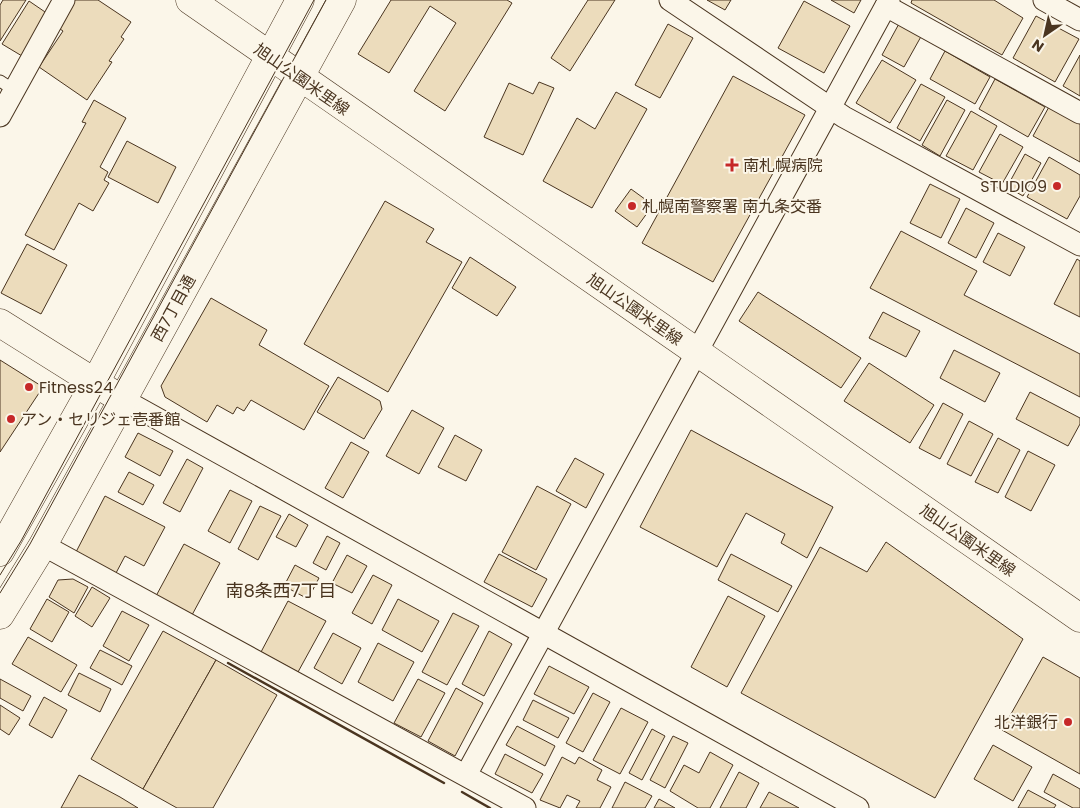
<svg xmlns="http://www.w3.org/2000/svg" width="1080" height="808" viewBox="0 0 1080 808" font-family="Poppins,'Noto Sans JP',sans-serif">
<style>
.building{fill:#ecdcbc;stroke:#4a3520}
.lines{fill:none;stroke-linecap:round;stroke-linejoin:round}
.lane-casing{stroke:#4a3520;stroke-width:13}
.street-casing{stroke:#4a3520;stroke-width:23}
.secondary-casing{stroke:#4a3520;stroke-width:29}
.primary-casing{stroke:#4a3520;stroke-width:29}
.lane{stroke:#fbf6e9;stroke-width:11}
.street{stroke:#fbf6e9;stroke-width:21}
.secondary{stroke:#fbf6e9;stroke-width:28}
.primary{stroke:#fbf6e9;stroke-width:28}
.tram{stroke:#4a3520;stroke-width:1}
.wall{stroke:#4a3520;stroke-width:2.5}
.poi-dot{fill:#c62828;stroke:#fbf6e9;stroke-width:2}
.labels{text-anchor:middle;stroke-width:4;stroke-linejoin:round;paint-order:stroke}
.street-label{font-size:16px;fill:#4a3520;stroke:#fbf6e9}
.poi-label{font-size:16px;fill:#4a3520;stroke:#fbf6e9;text-anchor:start}
.neighbourhood-label{font-size:18px;fill:#4a3520;stroke:#fbf6e9}
</style>
<rect width="100%" height="100%" fill="#fbf6e9"/>
<g class="building">
<polygon points="3,0 26,0 0,41 0,5"/>
<polygon points="71,0 98,0 131,22 121,37 124,39 109,61 112,62 87,100 39,67 63,31 57,27"/>
<polygon points="391,0 507,0 512,3 445,111 414,91 456,23 430,6 389,73 358,54"/>
<polygon points="588,0 615,0 570,71 551,58"/>
<polygon points="707,0 731,0 725,10"/>
<polygon points="831,0 861,0 854,13"/>
<polygon points="912,0 994,0 1023,18 1002,55 911,3"/>
<polygon points="29,1 48,14 22,56 2,44"/>
<polygon points="804,1 850,26 824,73 778,48"/>
<polygon points="1036,16 1079,39 1055,82 1013,58"/>
<polygon points="901,20 923,33 904,67 882,55"/>
<polygon points="668,24 693,38 660,98 635,85"/>
<polygon points="945,51 990,77 975,104 930,79"/>
<polygon points="1080,55 1080,96 1063,86"/>
<polygon points="882,60 916,80 890,123 856,103"/>
<polygon points="733,76 805,115 713,282 642,243"/>
<polygon points="995,79 1045,107 1028,137 979,109"/>
<polygon points="539,82 554,88 523,155 484,137 509,83 533,94"/>
<polygon points="921,84 945,97 920,141 897,128"/>
<polygon points="616,92 647,109 592,208 543,181 577,118 595,129"/>
<polygon points="94,100 126,118 100,167 108,172 104,180 109,183 93,211 79,203 54,250 25,235 86,123 82,122"/>
<polygon points="947,100 965,110 940,156 922,145"/>
<polygon points="1050,105 1080,122 1080,162 1033,136"/>
<polygon points="971,111 997,126 973,170 946,156"/>
<polygon points="1000,134 1023,147 1002,184 979,172"/>
<polygon points="127,141 176,167 158,203 108,177"/>
<polygon points="1025,154 1041,163 1023,196 1007,187"/>
<polygon points="1049,157 1080,175 1080,196 1067,219 1027,197"/>
<polygon points="930,184 960,199 941,238 910,223"/>
<polygon points="631,189 653,205 637,227 615,211"/>
<polygon points="385,201 434,229 426,242 462,262 388,392 304,344"/>
<polygon points="966,208 994,223 976,258 948,243"/>
<polygon points="901,231 977,271 964,295 1080,354 1080,397 870,288"/>
<polygon points="998,233 1025,247 1010,276 983,262"/>
<polygon points="27,244 67,265 41,314 1,293"/>
<polygon points="470,257 516,287 497,316 452,288"/>
<polygon points="1077,259 1080,261 1080,317 1054,304"/>
<polygon points="758,292 861,358 841,388 739,321"/>
<polygon points="211,298 267,330 259,345 329,386 304,430 251,400 244,411 237,407 233,414 217,405 207,422 165,397 161,386"/>
<polygon points="883,312 920,331 906,357 869,338"/>
<polygon points="954,350 1000,373 985,402 940,378"/>
<polygon points="0,360 43,387 0,452"/>
<polygon points="869,363 934,405 910,443 844,401"/>
<polygon points="338,377 380,401 382,409 364,439 317,412"/>
<polygon points="1030,392 1080,418 1080,424 1068,446 1016,419"/>
<polygon points="943,403 963,414 940,459 919,448"/>
<polygon points="412,410 444,428 419,474 386,456"/>
<polygon points="969,421 993,434 971,476 947,464"/>
<polygon points="691,430 833,507 807,558 781,543 785,534 746,513 717,567 640,527"/>
<polygon points="138,433 173,451 160,476 125,457"/>
<polygon points="455,435 482,450 466,481 438,467"/>
<polygon points="998,438 1020,450 998,493 975,482"/>
<polygon points="351,442 369,452 343,498 325,488"/>
<polygon points="1028,451 1055,465 1031,511 1005,497"/>
<polygon points="575,458 604,474 586,508 556,491"/>
<polygon points="187,459 203,468 180,512 163,503"/>
<polygon points="129,472 154,485 143,505 118,492"/>
<polygon points="537,486 571,504 536,570 502,552"/>
<polygon points="230,490 252,501 230,543 208,531"/>
<polygon points="105,496 165,527 144,566 125,556 116,573 76,552"/>
<polygon points="260,506 281,516 258,560 238,549"/>
<polygon points="289,514 308,525 296,547 276,537"/>
<polygon points="327,536 340,543 326,570 313,563"/>
<polygon points="886,542 1023,639 935,798 741,693 820,547 867,572"/>
<polygon points="184,544 220,563 192,615 156,596"/>
<polygon points="499,554 547,579 532,607 484,582"/>
<polygon points="731,554 792,586 778,612 718,580"/>
<polygon points="347,555 367,566 352,593 332,583"/>
<polygon points="295,565 319,578 308,599 284,586"/>
<polygon points="373,575 392,585 372,624 352,613"/>
<polygon points="73,579 88,587 74,613 49,597 58,580"/>
<polygon points="92,587 110,598 92,627 75,616"/>
<polygon points="728,596 765,616 727,687 691,667"/>
<polygon points="47,599 69,612 52,642 30,629"/>
<polygon points="398,599 439,621 422,652 382,630"/>
<polygon points="288,601 326,621 298,672 261,652"/>
<polygon points="122,611 149,625 129,661 103,646"/>
<polygon points="453,613 479,626 447,685 422,672"/>
<polygon points="163,631 216,660 143,789 91,759"/>
<polygon points="489,631 512,644 484,696 462,684"/>
<polygon points="333,633 361,648 342,684 314,668"/>
<polygon points="28,637 77,665 61,692 12,664"/>
<polygon points="378,643 414,662 393,701 358,682"/>
<polygon points="100,650 132,666 122,685 90,668"/>
<polygon points="1043,657 1080,678 1080,774 1002,730"/>
<polygon points="216,660 277,695 213,808 177,808 143,789"/>
<polygon points="549,666 589,687 574,714 534,694"/>
<polygon points="79,673 111,689 100,712 68,695"/>
<polygon points="0,679 31,696 23,711 0,698"/>
<polygon points="418,679 445,693 421,737 394,723"/>
<polygon points="456,688 483,703 455,756 428,741"/>
<polygon points="593,693 610,702 583,752 566,743"/>
<polygon points="44,697 67,710 52,738 29,725"/>
<polygon points="533,700 569,718 558,738 523,720"/>
<polygon points="0,705 20,718 9,735 0,729"/>
<polygon points="621,708 648,722 620,774 593,760"/>
<polygon points="517,726 555,746 545,766 506,745"/>
<polygon points="652,729 665,736 642,780 629,773"/>
<polygon points="673,736 688,743 665,788 650,780"/>
<polygon points="993,745 1032,767 1013,801 974,779"/>
<polygon points="710,752 733,765 710,808 698,808 670,791 684,765 699,773"/>
<polygon points="505,754 543,774 532,793 495,774"/>
<polygon points="562,757 575,764 579,757 602,770 597,780 611,787 600,808 576,808 580,801 567,795 560,808 540,800"/>
<polygon points="739,772 759,783 746,808 720,808"/>
<polygon points="1053,774 1080,789 1080,808 1073,808 1044,792"/>
<polygon points="79,775 120,797 138,808 61,808"/>
<polygon points="625,782 652,796 645,808 612,808"/>
<polygon points="1028,790 1056,805 1054,808 1018,808"/>
<polygon points="769,792 799,808 760,808"/>
<polygon points="659,799 675,808 654,808"/>
</g>
<g class="lines">
<defs>
<polyline id="lane" points="0,81 14,90"/>
<g id="street">
<polyline points="670,0 844,117 1080,245"/>
<polyline points="1044,0 1080,20"/>
<polyline points="886,6 1080,113"/>
<polyline points="0,116 64,0"/>
<polyline points="122,399 858,808"/>
<polyline points="43,545 525,808"/>
<polyline points="466,775 889,0"/>
</g>
<g id="secondary">
<polyline points="0,323 110,392"/>
<polyline points="0,552 95,383 300,0"/>
<polyline points="0,615 43,545 342,0"/>
</g>
<polyline id="primary" points="190,0 1080,618"/>
</defs>
<use href="#lane" class="lane-casing"/>
<use href="#street" class="street-casing"/>
<use href="#secondary" class="secondary-casing"/>
<use href="#primary" class="primary-casing"/>
<use href="#lane" class="lane"/>
<use href="#street" class="street"/>
<use href="#secondary" class="secondary"/>
<use href="#primary" class="primary"/>
<g class="tram">
<polyline points="0,575 21,541 314,0"/>
<polyline points="0,593 30,544 326,0"/>
</g>
<g class="wall">
<polyline points="228,663 444,783"/>
<polyline points="462,792 490,808"/>
</g>
</g>
<g class="poi-dot">
<path d="M729.5 157.5h5v5h5v5h-5v5h-5v-5h-5v-5h5z"/>
<circle cx="1057" cy="186" r="5"/>
<circle cx="632" cy="206" r="5"/>
<circle cx="29" cy="387" r="5"/>
<circle cx="11" cy="419" r="5"/>
<circle cx="1068" cy="722" r="5"/>
</g>
<g class="labels">
<g class="street-label">
<text transform="translate(302 79) rotate(35)" y="6">旭山公園米里線</text>
<text transform="translate(173 308) rotate(-61)" y="6">西7丁目通</text>
<text transform="translate(635 309) rotate(35)" y="6">旭山公園米里線</text>
<text transform="translate(968 540) rotate(35)" y="6">旭山公園米里線</text>
</g>
<g class="poi-label">
<text x="743" y="171">南札幌病院</text>
<text x="1047" y="192" text-anchor="end">STUDIO9</text>
<text x="642" y="212">札幌南警察署 南九条交番</text>
<text x="39" y="393">Fitness24</text>
<text x="21" y="425">アン・セリジェ壱番館</text>
<text x="1058" y="728" text-anchor="end">北洋銀行</text>
</g>
<g class="neighbourhood-label">
<text x="281" y="597">南8条西7丁目</text>
</g>
</g>
<g transform="translate(1045 35) rotate(214)" stroke="#fbf6e9" stroke-width="4" paint-order="stroke">
<path d="M0-4L9 19L0 12L-9 19Z" fill="#4a3520"/>
<text y="-8" font-size="14" font-weight="bold" text-anchor="middle" fill="#4a3520">N</text>
</g>
</svg>
